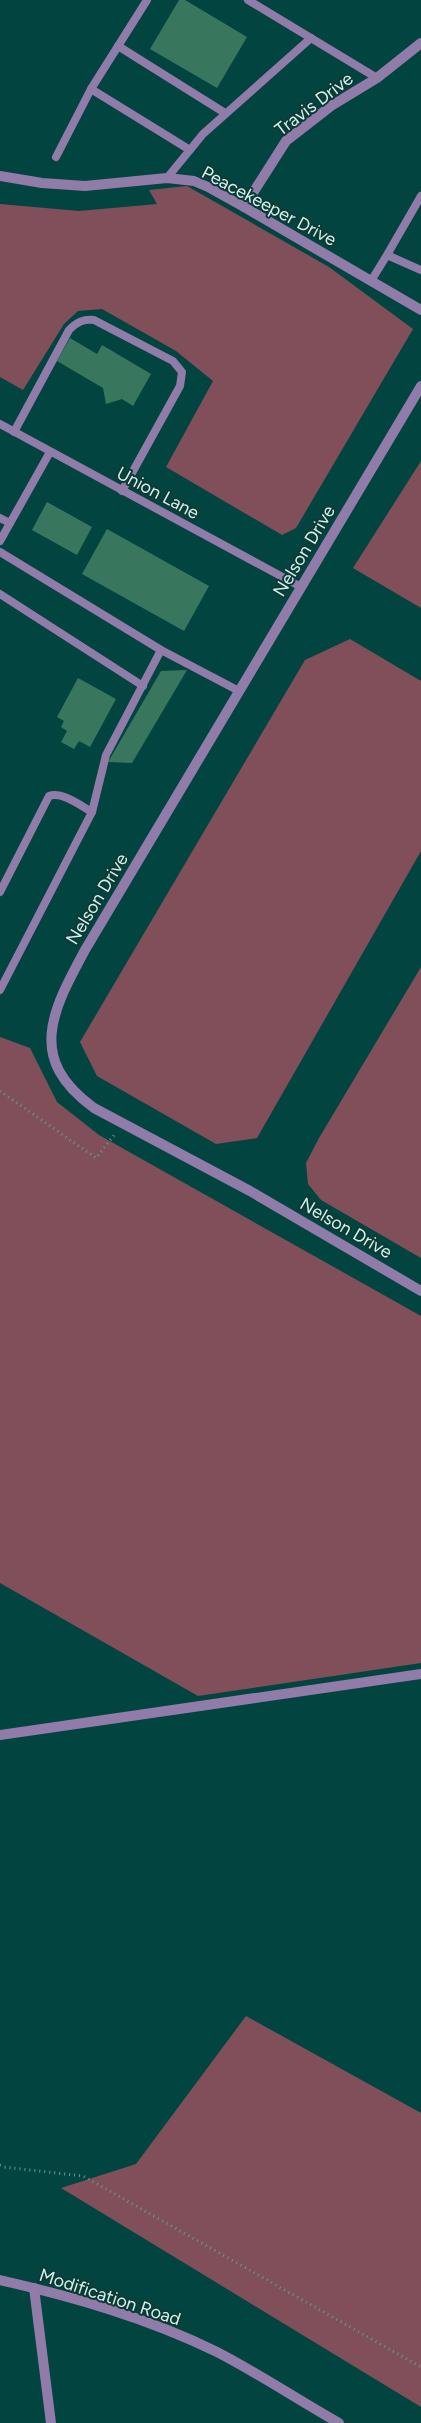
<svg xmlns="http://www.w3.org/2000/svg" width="421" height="2423" viewBox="0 0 421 2423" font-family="Figtree,sans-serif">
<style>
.green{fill:#804f5a}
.building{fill:#38775e}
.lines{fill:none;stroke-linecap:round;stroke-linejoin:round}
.path{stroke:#649893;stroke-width:3;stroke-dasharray:1 4;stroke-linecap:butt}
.service{stroke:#907ba9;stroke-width:8}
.minor{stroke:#907ba9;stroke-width:10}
.tertiary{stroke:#907ba9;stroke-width:10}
.labels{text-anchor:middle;stroke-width:4;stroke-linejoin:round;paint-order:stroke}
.street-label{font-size:18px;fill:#cef2ed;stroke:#0f3934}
</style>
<rect width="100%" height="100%" fill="#024540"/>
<g class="green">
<polygon points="187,186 329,267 413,329 296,528 282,535 166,467 213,381 176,351 102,309 78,311 64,324 23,390 0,377 0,204 79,211 157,204 149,190"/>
<polygon points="421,461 421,608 353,568"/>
<polygon points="350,639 421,681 421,851 257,1138 216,1144 97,1076 80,1042 305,660"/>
<polygon points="421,967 421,1258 321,1200 308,1184 306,1163 319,1138"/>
<polygon points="0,1037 30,1048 57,1102 99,1135 421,1316 421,1663 198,1696 0,1583"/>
<polygon points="246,2016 421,2113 421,2407 61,2188 136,2164"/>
</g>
<g class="building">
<polygon points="179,0 185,0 247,37 217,88 150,49"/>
<polygon points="70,338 97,354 102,345 151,374 133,406 122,399 106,404 103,388 57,361"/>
<polygon points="47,502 92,527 77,555 32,530"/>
<polygon points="107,529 209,586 184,631 82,574"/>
<polygon points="187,670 132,763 108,762 161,671"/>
<polygon points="78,678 116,699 90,747 79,741 74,749 61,742 67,731 61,727 64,721 57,717"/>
</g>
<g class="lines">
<g class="path">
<polyline points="0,1091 96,1158 115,1134"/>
<polyline points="0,2165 4,2167 83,2176 421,2367"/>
</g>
<g class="service">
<polyline points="248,0 377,78"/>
<polyline points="118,46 225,113"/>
<polyline points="91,89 190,150"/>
<polyline points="56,157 91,89 147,0"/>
<polyline points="167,178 203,134 311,38"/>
<polyline points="387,255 421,196"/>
<polyline points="371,281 387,255 421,270"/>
<polyline points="0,424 301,587"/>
<path d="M14,432L69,330C77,322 83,319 94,320L173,361L182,372L180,386L122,491"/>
<polyline points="0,518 10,523"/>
<polyline points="0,541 50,452"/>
<polyline points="0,552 161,650 239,691"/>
<polyline points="0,594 143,686"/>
<path d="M0,892L49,796C62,791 81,806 92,812"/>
<polyline points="0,990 92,812 106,755 161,650"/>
</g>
<g class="minor">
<polyline points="0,176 42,183 85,186 167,178 194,181 208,187 244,207 421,310"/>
<polyline points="244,207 286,141 331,106 377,78 421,43"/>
<polyline points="0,1735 421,1674"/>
<path d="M0,2280C74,2297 148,2318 217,2352C258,2373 298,2400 339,2423"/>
<polyline points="34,2288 51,2423"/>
</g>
<path class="tertiary" d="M421,386L85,950C52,1011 26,1059 94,1108L250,1191L421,1291"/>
</g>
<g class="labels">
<g class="street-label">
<text transform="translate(314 104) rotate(-37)" y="6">Travis Drive</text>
<text transform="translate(269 206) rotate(28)" y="6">Peacekeeper Drive</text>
<text transform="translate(158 493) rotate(28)" y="6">Union Lane</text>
<text transform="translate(304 551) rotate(-59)" y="6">Nelson Drive</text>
<text transform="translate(97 899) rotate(-59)" y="6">Nelson Drive</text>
<text transform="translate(346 1228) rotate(30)" y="6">Nelson Drive</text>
<text transform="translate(110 2297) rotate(18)" y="6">Modification Road</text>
</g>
</g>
</svg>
